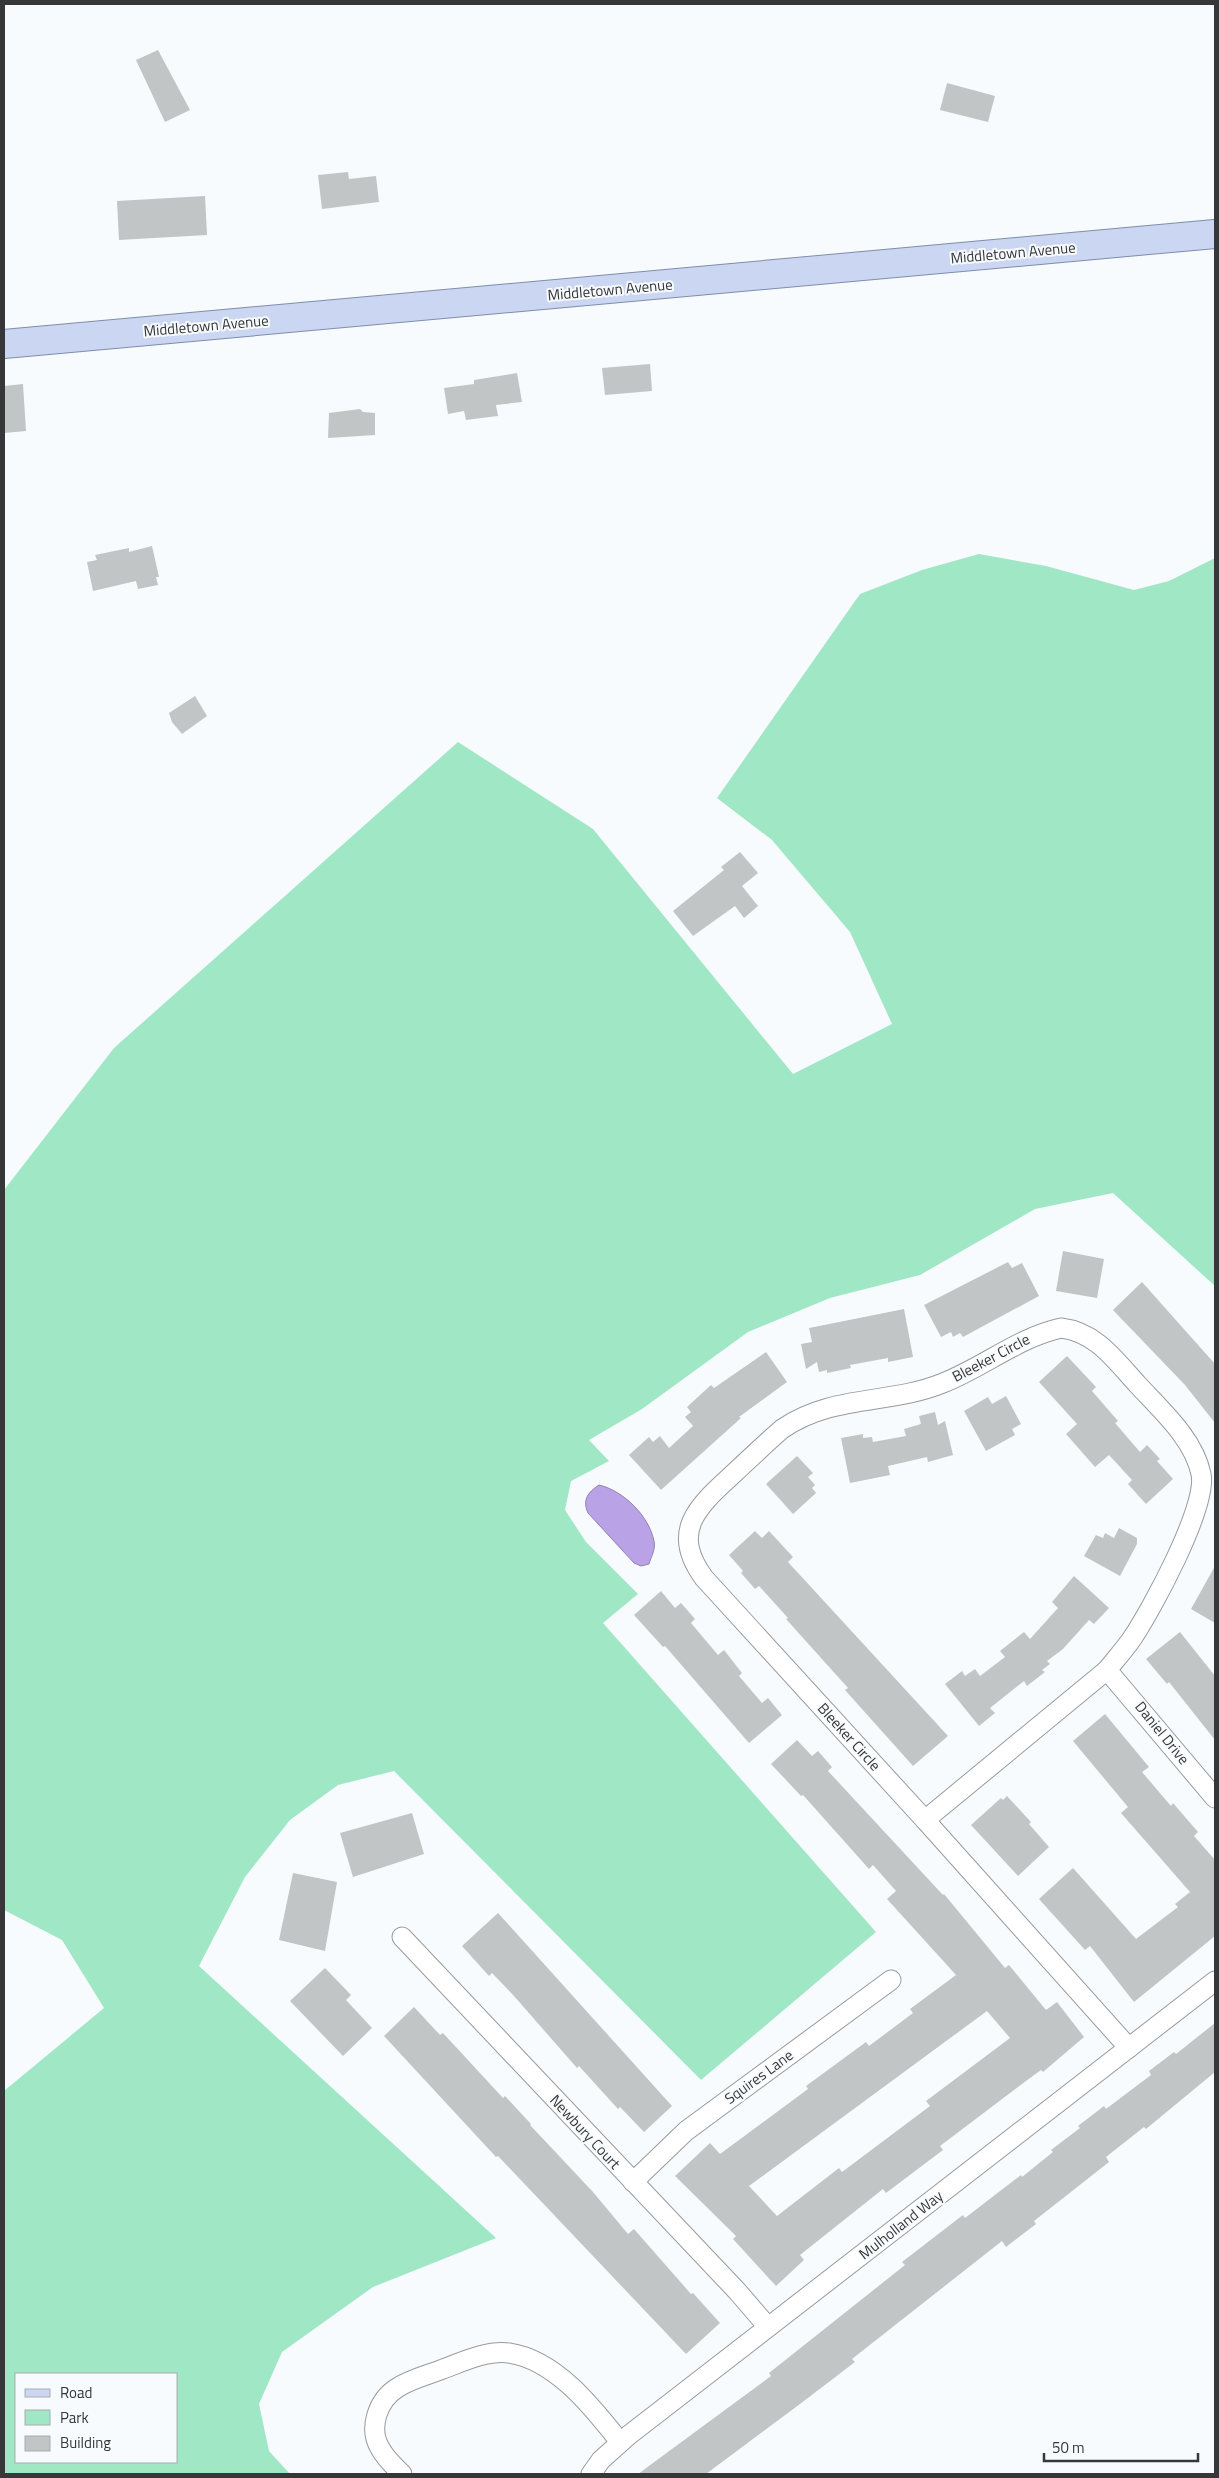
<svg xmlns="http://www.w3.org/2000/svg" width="1219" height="2478" viewBox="0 0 1219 2478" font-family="'Titillium Web',sans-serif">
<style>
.green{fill:#a0e7c6;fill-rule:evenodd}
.water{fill:#b9a2e6;stroke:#9282b2}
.building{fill:#c1c5c5;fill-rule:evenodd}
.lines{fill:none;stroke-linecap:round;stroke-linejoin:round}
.minor-casing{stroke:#979b9d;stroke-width:21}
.primary-casing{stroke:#7f8dab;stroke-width:30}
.minor{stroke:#fff;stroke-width:19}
.primary{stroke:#cad6f2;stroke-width:28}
.labels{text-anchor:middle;stroke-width:4;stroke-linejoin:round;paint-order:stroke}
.street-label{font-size:15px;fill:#363738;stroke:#f8fbfe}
</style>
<rect width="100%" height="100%" fill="#f8fbfe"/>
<path class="green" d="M979,554L1046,566L1134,590L1169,581L1215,558V1286L1113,1193L1035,1209L920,1275L830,1298L748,1332L642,1409L589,1440L609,1461L571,1481L565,1510L586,1542L638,1594L603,1623L876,1932L701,2080L394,1771L338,1785L290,1820L245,1877L199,1966L496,2238L373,2287L282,2352L259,2404L269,2451L290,2474H4V2091L104,2008L62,1940L4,1910V1190L114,1048L458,742L593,829L793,1074L892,1024L850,932L772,840L717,798L860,594L922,570ZM16,2374H176V2462H16Z"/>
<path class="water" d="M599,1485C624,1491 649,1516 654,1541C656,1549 651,1557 649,1564L641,1566L634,1563L588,1513C582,1500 588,1492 599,1485Z"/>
<g class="building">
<polygon points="158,50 190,110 165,122 136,60"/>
<polygon points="947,83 995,96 988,122 940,110"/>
<polygon points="348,172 349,179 376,176 379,202 322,209 318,175"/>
<polygon points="205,196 207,235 119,240 117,201"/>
<polygon points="650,364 652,391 605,395 602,368"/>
<polygon points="517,373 522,402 496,405 498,416 466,420 464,411 448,414 444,388 474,384 474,380"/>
<polygon points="23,384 26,431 4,433 4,386"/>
<polygon points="360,409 363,412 375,413 375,435 328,438 329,413"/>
<polygon points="152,546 159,577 156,577 158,585 138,589 136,581 93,591 87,562 97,560 95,555 129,548 129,552"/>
<polygon points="195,696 207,716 182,734 172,722 169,713"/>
<polygon points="740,852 758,873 742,886 758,906 744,918 735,906 693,936 673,911 724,870 721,867"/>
<polygon points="1063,1251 1104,1259 1097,1298 1056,1291"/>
<polygon points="1008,1262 1012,1268 1022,1263 1039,1296 963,1337 960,1333 953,1337 951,1332 941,1337 924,1305"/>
<polygon points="1142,1282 1215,1364 1215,1423 1185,1385 1113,1310"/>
<polygon points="904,1309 913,1357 888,1362 888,1358 850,1365 851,1368 827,1373 827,1370 819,1372 817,1362 806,1369 801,1344 812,1342 809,1328"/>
<polygon points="766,1352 787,1382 739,1417 741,1418 661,1490 629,1455 649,1437 653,1442 660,1436 669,1448 693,1426 685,1417 691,1412 687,1407 711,1385 714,1388"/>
<polygon points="1067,1356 1096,1387 1092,1391 1118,1421 1115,1423 1140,1452 1147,1445 1160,1459 1157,1461 1173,1479 1146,1504 1128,1484 1132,1480 1109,1455 1095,1467 1066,1434 1077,1424 1039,1382"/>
<polygon points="1006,1396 1021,1424 1012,1429 1015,1435 986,1451 964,1411 988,1397 992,1404"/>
<polygon points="935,1412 938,1425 945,1421 953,1455 928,1462 927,1457 888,1466 890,1475 850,1483 841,1438 863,1434 863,1438 872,1437 873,1442 906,1436 904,1429 921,1424 919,1416"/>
<polygon points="797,1456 813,1473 808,1477 815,1485 812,1488 816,1493 793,1514 766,1484"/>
<polygon points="1119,1528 1137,1538 1137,1544 1120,1576 1084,1556 1096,1535 1103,1538 1105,1533 1114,1538"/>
<polygon points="755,1531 762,1538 769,1531 793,1557 788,1562 948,1736 913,1766 845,1690 848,1688 786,1619 788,1618 759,1586 755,1589 741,1573 743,1571 729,1555"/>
<polygon points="1215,1566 1215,1623 1191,1609"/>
<polygon points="1074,1576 1109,1608 1094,1624 1089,1620 1063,1649 1047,1661 1050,1664 1042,1670 1045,1672 1027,1686 1024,1681 990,1708 995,1713 979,1726 945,1684 962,1671 965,1676 975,1669 980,1676 1005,1657 1000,1651 1024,1632 1030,1639 1058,1608 1052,1602"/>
<polygon points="661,1591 675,1608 681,1603 695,1619 691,1623 718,1655 724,1650 742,1673 739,1676 762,1703 768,1698 782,1715 749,1743 665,1646 663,1647 634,1615"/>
<polygon points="1180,1632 1215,1676 1215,1740 1169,1682 1167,1684 1146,1659"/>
<polygon points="1105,1714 1149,1767 1142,1772 1171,1806 1173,1803 1198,1832 1194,1836 1215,1860 1215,1936 1134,2002 1090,1946 1085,1950 1039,1899 1073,1868 1136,1939 1178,1907 1175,1904 1190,1892 1121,1813 1128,1807 1073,1741"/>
<path d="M797,1740L812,1756L818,1751L832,1767L828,1771L943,1895L944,1894L1005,1968L1009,1965L1046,2010L1057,2002L1084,2037L1043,2072L1041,2070L1026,2081L940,2146L943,2150L886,2193L883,2189L800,2255L804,2260L776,2286L733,2239L736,2236L675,2176L710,2143L720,2154L808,2089L806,2086L866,2042L869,2046L913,2013L910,2009L956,1975L887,1899L896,1891L873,1865L869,1869L803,1795L801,1796L771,1764ZM987,2011L1010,2038L926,2101L930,2106L842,2172L839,2168L777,2216L749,2186Z"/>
<polygon points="1007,1796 1031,1822 1029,1824 1049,1847 1018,1876 971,1825 1001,1798 1003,1800"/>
<polygon points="412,1813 424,1854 353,1877 340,1833"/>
<polygon points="293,1873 337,1882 325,1951 279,1940"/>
<polygon points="498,1913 672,2106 644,2132 620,2107 618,2109 579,2066 577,2068 514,1996 492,1973 489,1976 462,1946"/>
<polygon points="325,1968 351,1995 346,2000 372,2028 343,2056 290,2001"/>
<polygon points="414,2007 440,2035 443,2033 503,2098 505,2096 531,2124 530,2125 593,2192 628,2234 634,2229 691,2294 693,2293 720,2323 686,2354 498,2156 496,2157 384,2036"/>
<polygon points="1215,2023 1215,2072 1146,2129 1144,2127 1106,2157 1109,2162 1034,2221 1036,2224 1006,2247 1002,2241 852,2359 855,2362 800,2404 706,2474 638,2474 771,2376 769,2373 905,2265 902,2262 963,2215 965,2218 1021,2175 1022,2177 1053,2152 1051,2150 1080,2128 1078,2126 1104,2106 1106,2109 1151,2075 1149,2071 1174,2052 1176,2054"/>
</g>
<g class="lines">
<defs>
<g id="minor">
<path d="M1061,1328C1096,1332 1115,1360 1138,1385C1161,1410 1194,1439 1201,1474C1208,1506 1151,1611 1131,1640C1124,1650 1115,1660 1107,1670L925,1820L704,1578C670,1532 697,1507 731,1476C748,1460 765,1444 782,1429C833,1394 889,1405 943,1383C984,1367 1017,1338 1061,1328Z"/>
<polyline points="1107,1670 1215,1798"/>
<polyline points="925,1820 1129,2048"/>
<polyline points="402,1937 737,2291 768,2327"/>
<polyline points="633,2182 686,2131 891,1980"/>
<path d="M402,2474C394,2466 385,2458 380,2448C368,2428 378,2400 397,2388C410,2379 428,2375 443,2369C462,2362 487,2350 509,2353C556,2360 593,2408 620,2442"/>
<polyline points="591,2474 601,2460 629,2435 1215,1981"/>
</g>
<polyline id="primary" points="4,344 1215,234"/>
</defs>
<use href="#minor" class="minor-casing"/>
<use href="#primary" class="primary-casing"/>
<use href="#minor" class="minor"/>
<use href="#primary" class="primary"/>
</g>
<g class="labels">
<g class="street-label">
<text transform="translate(1013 253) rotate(-5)" y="5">Middletown Avenue</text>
<text transform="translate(610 290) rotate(-5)" y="5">Middletown Avenue</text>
<text transform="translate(206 326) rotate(-5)" y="5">Middletown Avenue</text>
<text transform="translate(991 1358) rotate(-28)" y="5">Bleeker Circle</text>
<text transform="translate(1162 1733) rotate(51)" y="5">Daniel Drive</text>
<text transform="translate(849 1737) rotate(48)" y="5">Bleeker Circle</text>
<text transform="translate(759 2077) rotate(-36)" y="5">Squires Lane</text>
<text transform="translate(585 2132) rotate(47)" y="5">Newbury Court</text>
<text transform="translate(901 2225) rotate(-38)" y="5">Mulholland Way</text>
</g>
</g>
<rect width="1219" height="2478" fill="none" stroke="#363738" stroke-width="10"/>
<rect x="15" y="2373" width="162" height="90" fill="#f8fbfe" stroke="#aaadaf"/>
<rect x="25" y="2389" width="25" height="8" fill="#cad6f2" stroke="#aaadaf"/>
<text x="60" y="2398" font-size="15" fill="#363738">Road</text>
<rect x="25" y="2410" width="25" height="15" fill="#a0e7c6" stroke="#aaadaf"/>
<text x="60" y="2423" font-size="15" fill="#363738">Park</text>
<rect x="25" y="2436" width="25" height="15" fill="#c1c5c5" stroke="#aaadaf"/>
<text x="60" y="2448" font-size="15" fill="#363738">Building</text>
<path d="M1044 2453v8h154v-8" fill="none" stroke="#363738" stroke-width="2.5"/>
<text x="1052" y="2453" font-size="15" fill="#363738" stroke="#f8fbfe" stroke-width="4" paint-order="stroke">50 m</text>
</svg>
